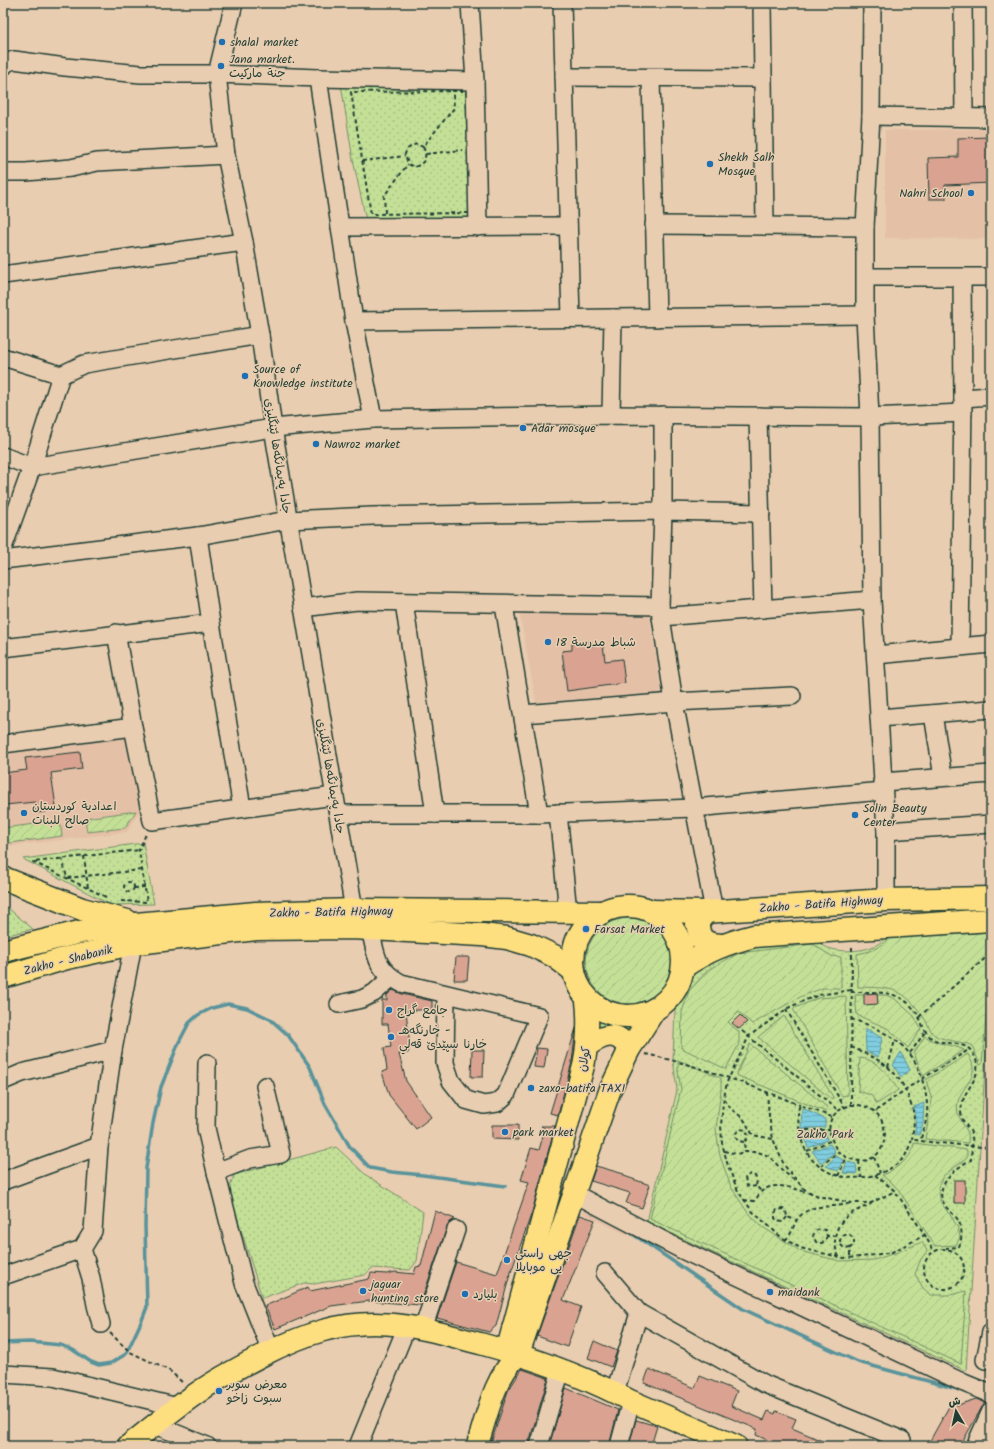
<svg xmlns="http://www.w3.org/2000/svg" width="994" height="1449" viewBox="0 0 994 1449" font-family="Kalam,'Playpen Sans Arabic',sans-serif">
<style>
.built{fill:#e4c0a7}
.grass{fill:url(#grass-dots);stroke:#728e66}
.garden{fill:url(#garden-furrows);stroke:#728e66}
.water{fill:url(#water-rules);stroke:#59939b}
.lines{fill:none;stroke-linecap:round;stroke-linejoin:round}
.stream{stroke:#59939b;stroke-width:3.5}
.building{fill:#daa391;stroke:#1f3d34}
.minor-casing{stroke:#1f3d34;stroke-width:20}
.major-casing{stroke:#1f3d34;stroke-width:24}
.highway-casing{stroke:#1f3d34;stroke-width:25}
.path{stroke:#1f3d34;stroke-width:2;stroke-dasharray:4 3;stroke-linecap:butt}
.minor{stroke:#e9cdb0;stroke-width:17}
.major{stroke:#fedf80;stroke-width:21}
.highway{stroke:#fedf80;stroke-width:22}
.poi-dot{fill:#1f6fb2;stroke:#e9cdb0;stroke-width:1.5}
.labels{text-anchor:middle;stroke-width:3;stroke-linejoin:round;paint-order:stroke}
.poi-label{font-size:12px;fill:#1f3d34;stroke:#e9cdb0;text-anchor:start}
.street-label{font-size:12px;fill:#1f3d34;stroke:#e9cdb0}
.park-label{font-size:12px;fill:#274539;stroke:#e9cdb0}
</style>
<defs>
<pattern id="grass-dots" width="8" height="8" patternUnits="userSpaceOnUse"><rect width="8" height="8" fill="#c4e097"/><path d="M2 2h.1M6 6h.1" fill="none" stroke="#a8c183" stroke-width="1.8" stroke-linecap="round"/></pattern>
<pattern id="garden-furrows" width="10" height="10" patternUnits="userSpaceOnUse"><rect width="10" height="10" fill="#c4e097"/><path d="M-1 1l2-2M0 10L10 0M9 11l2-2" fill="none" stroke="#a8c183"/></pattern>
<pattern id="water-rules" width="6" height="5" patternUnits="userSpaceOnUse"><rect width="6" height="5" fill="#80cddf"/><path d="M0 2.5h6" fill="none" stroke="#68a8b6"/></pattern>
</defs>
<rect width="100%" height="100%" fill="#e9cdb0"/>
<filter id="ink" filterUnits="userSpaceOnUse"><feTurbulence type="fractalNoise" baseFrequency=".025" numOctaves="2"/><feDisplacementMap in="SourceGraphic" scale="8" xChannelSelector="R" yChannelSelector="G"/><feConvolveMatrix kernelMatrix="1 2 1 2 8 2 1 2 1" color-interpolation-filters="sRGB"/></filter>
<g filter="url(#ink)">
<g class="built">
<polygon points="991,129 991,239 885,238 885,130"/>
<polygon points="519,610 649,613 662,693 536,702"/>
<polygon points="123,736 127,739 139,811 127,832 3,847 3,750"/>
<polygon points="589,1194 959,1371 950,1389 582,1213"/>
</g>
<g class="grass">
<polygon points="341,84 471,86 478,220 366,220 353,160"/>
<polygon points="143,843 154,904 111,905 23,859"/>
<polygon points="3,904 33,929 3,936"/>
<path d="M991,929V972L966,1371L647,1222L677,1090L673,1059L675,1010L682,987L705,962L738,947L817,939C819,941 822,944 824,946C835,953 863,952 874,946C880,944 883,940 886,936Z"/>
<polygon points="593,1010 609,1020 629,1023 642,1019 628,1042 592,1038"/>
<polygon points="336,1147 366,1175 423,1212 417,1261 410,1270 372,1268 365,1275 314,1284 304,1283 262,1298 229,1190 234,1175"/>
</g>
<g class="garden">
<polygon points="136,811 125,828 87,832 85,818"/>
<polygon points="60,821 62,836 3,844 3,828"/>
<circle cx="629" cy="961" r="43"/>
<path d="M991,932V969L990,971L982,1064L980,1065L972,1045C965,1043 940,1039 936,1036C930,1033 928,1023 924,1018C903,987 893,988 858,987L857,954C872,951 878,949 890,938Z"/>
<polygon points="813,944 831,956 841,957 841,988 823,988 802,996 752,1024 739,1012 728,1022 739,1032 739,1044 726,1069 681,1048 682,1012 689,991 709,969 739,953"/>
<polygon points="855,995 886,995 895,999 914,1016 921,1029 908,1048 889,1029 857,1015"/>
<polygon points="846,996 848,1095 842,1096 793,1009 818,998"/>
<polygon points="784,1016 833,1097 832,1100 758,1037"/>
<path d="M925,1036C938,1046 950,1043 964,1050L923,1076L914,1053Z"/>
<polygon points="750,1044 827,1107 826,1112 736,1075"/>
<path d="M968,1054C982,1079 963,1082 958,1102C955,1114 962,1121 967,1131C969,1134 968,1139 968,1143L925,1139L932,1100L926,1080Z"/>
<path d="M860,1058C877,1059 890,1076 898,1090L877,1104L871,1095L858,1091Z"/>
<polygon points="678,1060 721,1078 721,1090 716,1129 720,1156 731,1187 746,1210 761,1226 800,1251 840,1261 874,1260 895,1253 922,1242 927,1251 921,1259 915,1274 923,1288 931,1295 950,1295 966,1291 961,1364 650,1219 681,1089 678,1072"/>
<path d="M914,1143L967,1150V1158L943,1176L938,1187L941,1203L951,1216L958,1228L960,1237L956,1245L935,1246L898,1189L882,1175C892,1171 906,1162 911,1153C913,1150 913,1146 914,1143Z"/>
</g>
<g class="water">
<polygon points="865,1028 882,1038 878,1057 866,1051"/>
<polygon points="901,1052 910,1070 901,1077 893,1065"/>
<polygon points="924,1103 923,1123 919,1135 915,1134 916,1117 914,1107"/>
<polygon points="802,1108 825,1119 825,1127 801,1129"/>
<polygon points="826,1132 827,1140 808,1148 803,1133"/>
<polygon points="830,1144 835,1152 821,1163 812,1151"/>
<polygon points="836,1156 843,1160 838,1171 826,1166"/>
<polygon points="847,1162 856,1164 857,1174 843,1173"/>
</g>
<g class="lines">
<g class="stream">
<polyline points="630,1232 743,1309 858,1362 961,1390"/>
<polyline points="3,1343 30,1342 61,1345 73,1350 91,1362 99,1365 111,1363 126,1354 142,1320 147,1307 145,1226 146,1168 153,1123 161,1087 179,1042 189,1023 198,1015 212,1008 228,1004 247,1008 270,1019 288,1035 310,1067 325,1104 350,1147 370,1168 392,1172 423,1175 505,1186"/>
</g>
</g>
<g class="building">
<polygon points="991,137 991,183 945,185 946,199 929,199 928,158 958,157 958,138"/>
<polygon points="591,641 592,646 603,644 605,661 622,659 625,683 567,691 562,651 572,650 572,644"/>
<polygon points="80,752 82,769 51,773 56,807 45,812 36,813 35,802 5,805 4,800 3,800 3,773 27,770 25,758"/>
<polygon points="456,957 469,957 467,980 454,980"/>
<polygon points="393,990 402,994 432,1001 432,1009 406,1011 410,1047 408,1053 399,1054 406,1081 431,1117 416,1129 389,1095 382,1072 387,1070 384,1048 391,1047 388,1024 382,1024 382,1000 387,1000 387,995"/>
<polygon points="877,993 878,1004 864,1005 864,994"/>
<polygon points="740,1015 747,1022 739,1029 732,1023"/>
<polygon points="576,1028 572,1062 558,1115 550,1113"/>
<polygon points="537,1048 547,1049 544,1068 534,1067"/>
<polygon points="472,1050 484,1050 483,1077 471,1077"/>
<polygon points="492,1125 518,1125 518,1140 492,1139"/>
<polygon points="541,1126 555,1126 532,1212 509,1278 496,1326 489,1332 437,1318 456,1262 497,1274 529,1182 521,1180 531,1148 539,1150 545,1129"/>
<polygon points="596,1166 624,1174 624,1176 650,1185 642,1208 626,1203 630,1193 591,1181"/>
<rect x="954" y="1180" width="11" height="23"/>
<polygon points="435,1211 455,1219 450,1222 447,1227 420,1305 369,1301 331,1306 275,1329 265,1306 308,1287 310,1291 369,1279 371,1273 387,1274 395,1272 414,1274 416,1267 421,1266"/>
<polygon points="580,1215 595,1220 563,1300 581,1307 567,1347 537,1336"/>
<polygon points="594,1341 617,1351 611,1367 588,1358"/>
<polygon points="522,1369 548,1378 528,1446 490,1446 508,1391"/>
<polygon points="649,1369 695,1388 700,1376 737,1391 731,1406 764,1420 768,1411 775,1414 776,1411 796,1419 792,1428 834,1446 781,1446 756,1435 757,1429 644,1383"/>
<polygon points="566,1388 618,1410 609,1446 549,1446"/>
<polygon points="976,1399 986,1403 982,1407 960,1446 927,1446 951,1403 958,1405"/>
<polygon points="636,1420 657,1426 651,1446 629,1446"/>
</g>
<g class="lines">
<defs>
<g id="minor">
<polyline points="234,3 217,74 226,155 244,242 260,335 273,428 354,910"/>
<polyline points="470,3 475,81 478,227"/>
<polyline points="562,3 571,318"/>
<polyline points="762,3 765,226"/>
<polyline points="872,3 871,116 865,227 865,315 870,417 872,600 886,831 886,900"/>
<polyline points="963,3 964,117"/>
<polyline points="3,67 6,63 14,60 65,67 141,74 217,74 318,78 475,81"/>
<polyline points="564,77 763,78"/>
<polyline points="318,78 354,321 373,419"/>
<polyline points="651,78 657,318"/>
<polyline points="871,116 991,118"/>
<polyline points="3,172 26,172 71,168 97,162 226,155"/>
<polyline points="654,225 865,227"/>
<polyline points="340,227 568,226"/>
<polyline points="3,275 244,242"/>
<polyline points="866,277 991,277"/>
<polyline points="354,321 865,315"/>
<polyline points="3,357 61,375 84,364 260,335"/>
<polyline points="963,398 991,396"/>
<polyline points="611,415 613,318"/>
<polyline points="663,415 663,511 660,606 661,617 674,702 714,911"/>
<polyline points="758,416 763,609"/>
<polyline points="3,456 32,467 273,428 373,419 611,415 870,417 963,413"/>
<polyline points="198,536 211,623 242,808"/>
<polyline points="3,548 32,467 61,375"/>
<polyline points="3,560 198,536 288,520 372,516 663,511 761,513"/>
<polyline points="404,602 435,814"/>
<polyline points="504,605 539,814"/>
<polyline points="303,608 357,601 660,606"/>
<polyline points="661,617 872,600"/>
<polyline points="116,633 133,727 152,821 334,796"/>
<polyline points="960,646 963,398 962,278"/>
<polyline points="3,648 211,623"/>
<polyline points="876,655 991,644"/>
<polyline points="523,714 674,702 792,696"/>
<polyline points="933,714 943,777"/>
<polyline points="879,718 991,709"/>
<polyline points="3,744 133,727"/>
<polyline points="882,782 991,774"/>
<polyline points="558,813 568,912"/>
<polyline points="338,814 539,814 694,808 883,791"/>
<polyline points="886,831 991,824"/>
<path d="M370,928C376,954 375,969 401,983L539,1016L506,1095L497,1103L484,1105L466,1100L451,1081L445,1063L446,994"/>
<polyline points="339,1004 362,999 374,993 391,978"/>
<polyline points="207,1063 206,1128 216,1172"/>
<polyline points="3,1081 22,1073 113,1050"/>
<polyline points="265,1086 281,1154 250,1159 216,1172 244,1283 271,1351"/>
<polyline points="3,1181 99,1146"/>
<polyline points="573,1193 680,1249 964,1383 991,1394"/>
<polyline points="82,1249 91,1278 96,1305 101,1324"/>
<polyline points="605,1273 639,1313 765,1384 902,1440"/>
<polyline points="3,1276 82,1249 93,1231 99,1146 113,1050 133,944"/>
<polyline points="423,1329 456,1230"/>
<polyline points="985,1360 991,1332"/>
<polyline points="3,1374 53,1377 178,1407"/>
<polyline points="615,1392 639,1313"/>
<polyline points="155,1425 207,1446"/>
<polyline points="358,1446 407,1326"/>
<polyline points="539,1446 561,1370"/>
<polyline points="619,1446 631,1401"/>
<polyline points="975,1446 991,1411"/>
</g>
<g id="major">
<path d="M587,1046C603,1035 618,1029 629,1050"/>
<path d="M510,1339L584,1064C588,1041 589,1019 586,996"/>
<path d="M128,1446C152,1427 175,1408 200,1391C220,1377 242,1366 263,1355C304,1334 341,1321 387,1324C420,1326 451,1336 482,1344C533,1358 584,1376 631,1401L736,1446"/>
<path d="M477,1446C487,1415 494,1378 518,1355L610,1090L629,1050L656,1008"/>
</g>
<g id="highway">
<polyline points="3,878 82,909 127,921"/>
<circle cx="628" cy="961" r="55"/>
<polyline points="651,911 705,912 886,900 991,898"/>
<polyline points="705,912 697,924 701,939 711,944 721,945"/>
<polyline points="3,951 80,932 136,924 256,913 354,910 603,912"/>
<path d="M683,967C707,951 726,943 754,936L991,920"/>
<polyline points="3,977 67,958 137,943 256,929 352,928 482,935 507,938 531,945 554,956 574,971"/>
</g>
</defs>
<use href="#minor" class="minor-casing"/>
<use href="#major" class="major-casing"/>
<use href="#highway" class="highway-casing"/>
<g class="path">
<polygon points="466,91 472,213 371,214 351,92"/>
<path d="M423,147C428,156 425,164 414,167L408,164L405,154L407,149L416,144L423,147L425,144L454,108L453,94"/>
<polyline points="426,154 462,150"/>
<polyline points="362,161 405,156"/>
<polyline points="385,213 384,196 408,164"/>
<polyline points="84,856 88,888"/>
<polyline points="62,858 67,878 142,870"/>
<circle cx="129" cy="887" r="5"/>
<polyline points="134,888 145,887"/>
<polyline points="106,897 33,862 139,850"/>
<polyline points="121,901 147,902 139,850 146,834"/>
<polyline points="851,990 819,995 801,1002 788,1008 749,1036 727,1082 723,1103 721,1125 722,1143 728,1166 738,1191 752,1211 781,1237 800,1248 844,1258 862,1257 892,1252 925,1235"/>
<path d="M851,992C880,992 905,989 920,1019C923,1026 926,1035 933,1039C946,1046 966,1039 974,1055C985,1077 965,1086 962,1105C960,1112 961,1119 966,1125C967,1127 970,1130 971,1133C974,1140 971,1152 971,1160C963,1163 956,1170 951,1175C941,1185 937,1196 947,1208C950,1212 955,1215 958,1220C963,1229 962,1238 959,1247L946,1248"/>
<polyline points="786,1009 845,1108"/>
<polyline points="919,1017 991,953"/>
<path d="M851,1019C872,1025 895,1036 909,1053C920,1065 929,1098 927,1114C926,1123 923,1132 920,1141"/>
<polyline points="742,1031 839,1111"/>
<path d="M851,1047C879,1059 899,1069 909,1099C910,1103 913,1107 913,1111C915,1120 913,1130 912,1139"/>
<polyline points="910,1053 926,1031"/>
<path d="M645,1054C699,1065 749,1085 800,1105"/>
<polyline points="888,1067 895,1040"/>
<polyline points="767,1092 769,1116 773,1139 784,1165 804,1189 818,1196 852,1203 871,1203 895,1191"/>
<polyline points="724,1099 731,1109 743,1118 753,1135 773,1139"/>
<path d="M851,1105C898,1102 893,1169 854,1160C848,1158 841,1155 838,1151C835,1148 834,1144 832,1140C825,1121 833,1111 851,1105Z"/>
<polyline points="851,1105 852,945"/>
<polyline points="876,1111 906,1089 970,1049"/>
<path d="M832,1117L800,1105C797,1111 798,1119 799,1126C802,1170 844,1188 883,1172C890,1169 900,1163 905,1156C908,1151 910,1144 912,1139L920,1141L991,1148"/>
<polyline points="799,1130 830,1130"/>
<polyline points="744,1142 738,1141 736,1137 736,1133 740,1129 746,1130 748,1135 747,1139 744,1142 745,1152"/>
<polyline points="724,1151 737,1154 744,1152 758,1152 769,1156 783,1171 794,1180"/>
<polyline points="807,1151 832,1140"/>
<polyline points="874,1157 880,1173"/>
<polyline points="859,1161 861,1178"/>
<polyline points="821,1166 838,1152"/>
<polyline points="875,1175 895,1191 925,1235 933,1251"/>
<polyline points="838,1176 847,1157"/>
<polyline points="756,1186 751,1187 747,1186 745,1178 750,1174 755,1176 757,1180 756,1186 762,1192"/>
<path d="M744,1200L754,1201C757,1198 759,1194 762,1191C776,1180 798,1190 812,1194"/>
<polyline points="787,1217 783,1222 777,1221 775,1218 775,1213 777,1210 783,1209 786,1211 787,1217 796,1220"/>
<polyline points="827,1236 825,1241 822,1243 816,1242 813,1236 815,1231 820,1229 825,1230 827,1236 835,1236"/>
<path d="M785,1240C794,1233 792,1224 800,1216C814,1202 833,1209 851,1203"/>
<polyline points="850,1248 845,1249 840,1244 840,1240 844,1235 850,1235 854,1240 854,1245 850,1248 850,1258"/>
<circle cx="944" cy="1269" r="20"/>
<path d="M839,1257C831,1240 835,1223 852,1213C859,1209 866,1207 872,1203"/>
<polyline points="110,1333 130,1352 170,1371 183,1383"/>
</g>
<use href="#minor" class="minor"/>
<use href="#major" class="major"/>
<use href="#highway" class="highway"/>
</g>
</g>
<g class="poi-dot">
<circle cx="222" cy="42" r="4"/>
<circle cx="221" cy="66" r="4"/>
<circle cx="710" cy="164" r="4"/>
<circle cx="971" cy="193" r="4"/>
<circle cx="245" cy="376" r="4"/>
<circle cx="523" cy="428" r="4"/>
<circle cx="316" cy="444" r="4"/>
<circle cx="548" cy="642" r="4"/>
<circle cx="24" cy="813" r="4"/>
<circle cx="855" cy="815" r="4"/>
<circle cx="586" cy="929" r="4"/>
<circle cx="389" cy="1010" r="4"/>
<circle cx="391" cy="1037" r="4"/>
<circle cx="531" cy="1088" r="4"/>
<circle cx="505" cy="1132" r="4"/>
<circle cx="507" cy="1260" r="4"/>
<circle cx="363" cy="1291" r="4"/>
<circle cx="770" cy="1292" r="4"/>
<circle cx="465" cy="1294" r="4"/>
<circle cx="219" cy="1391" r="4"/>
</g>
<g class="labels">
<g class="poi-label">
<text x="230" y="46">shalal market</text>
<text x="229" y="63">Jana market.<tspan x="229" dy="14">جنة ماركيت</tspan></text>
<text x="718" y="161">Shekh Salh<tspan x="718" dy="14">Mosque</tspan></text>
<text x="963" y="197" text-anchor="end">Nahri School</text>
<text x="253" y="373">Source of<tspan x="253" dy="14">Knowledge institute</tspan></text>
<text x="531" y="432">Adar mosque</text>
<text x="324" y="448">Nawroz market</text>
<text x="556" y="646">18 شباط مدرسة</text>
<text x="32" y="810">اعدادية كوردستان<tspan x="32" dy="14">صالح للبنات</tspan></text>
<text x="863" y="812">Solin Beauty<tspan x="863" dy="14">Center</tspan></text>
<text x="594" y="933">Farsat Market</text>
<text x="397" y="1014">جامع گراج</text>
<text x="399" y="1034">خارنگه‌هـ -<tspan x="399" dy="14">خارنا سپێدێ قه‌لي</tspan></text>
<text x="539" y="1092">zaxo-batifa TAXI</text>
<text x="513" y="1136">park market</text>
<text x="515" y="1257">جهى راستى<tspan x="515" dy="14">يى موبايلا</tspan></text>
<text x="371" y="1288">jaguar<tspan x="371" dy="14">hunting store</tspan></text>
<text x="778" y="1296">maidank</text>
<text x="473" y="1298">بليارد</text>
<text x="227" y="1388">معرض سوبر<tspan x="227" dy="14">سبوت زاخو</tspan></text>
</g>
<g class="street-label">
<text transform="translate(278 456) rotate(81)" y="4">جادا په‌يمانگه‌ها ئێنگليزى</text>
<text transform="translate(331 776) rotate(80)" y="4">جادا په‌يمانگه‌ها ئێنگليزى</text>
<text transform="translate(821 904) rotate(-4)" y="4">Zakho - Batifa Highway</text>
<text transform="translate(331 912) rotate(-1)" y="4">Zakho - Batifa Highway</text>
<text transform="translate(68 960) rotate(-14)" y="4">Zakho - Shabanik</text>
<text transform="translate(584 1059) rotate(-79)" y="4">كولان</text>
</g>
<g class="park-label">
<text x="825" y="1138">Zakho Park</text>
</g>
</g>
<rect width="994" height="1449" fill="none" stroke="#e9cdb0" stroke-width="16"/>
<rect x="8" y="8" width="978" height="1433" fill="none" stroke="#1f3d34" stroke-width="1.5" filter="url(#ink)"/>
<g transform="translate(956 1411) rotate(351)" stroke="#e9cdb0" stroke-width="3" paint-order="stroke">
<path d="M0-3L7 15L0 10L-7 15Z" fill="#1f3d34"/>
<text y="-6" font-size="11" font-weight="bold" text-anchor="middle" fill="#1f3d34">ش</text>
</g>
</svg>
